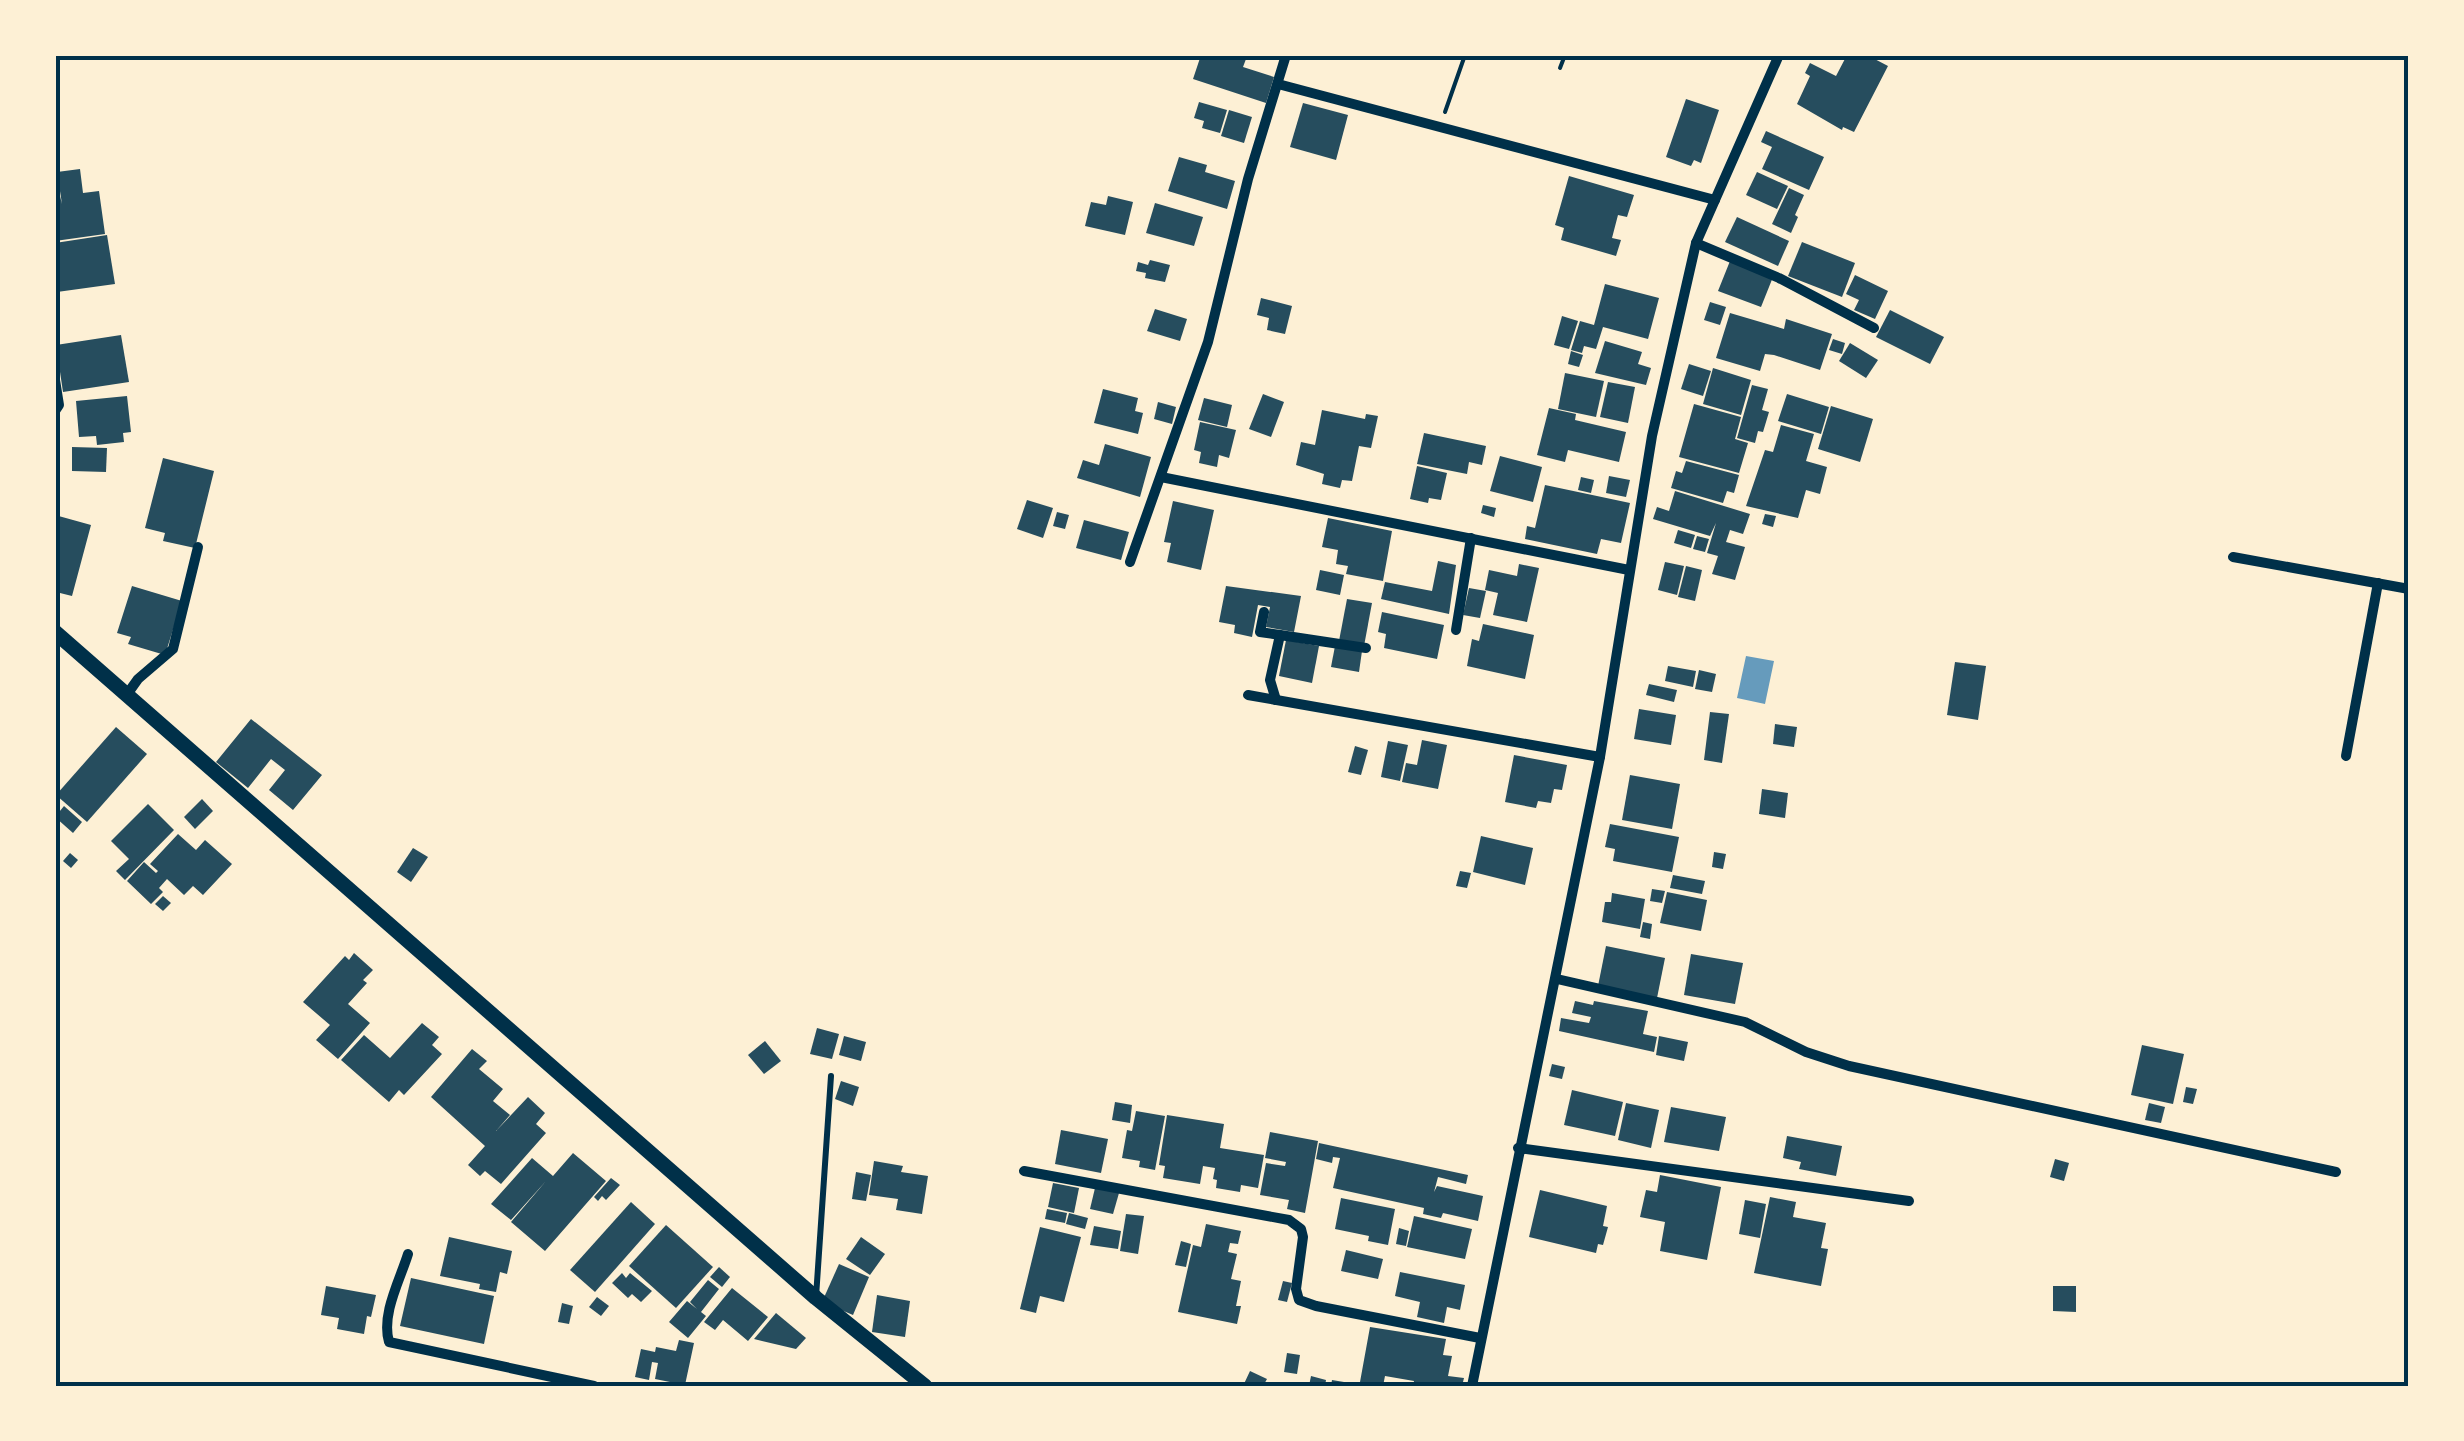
<svg xmlns="http://www.w3.org/2000/svg" width="2464" height="1441" viewBox="0 0 2464 1441" font-family="Jost,sans-serif">
<style>
.water{fill:#669bbc}
.building{fill:#264d5e}
.lines{fill:none;stroke-linecap:round;stroke-linejoin:round}
.path{stroke:#003049;stroke-width:4}
.service{stroke:#003049;stroke-width:6}
.minor{stroke:#003049;stroke-width:10}
.secondary{stroke:#003049;stroke-width:15}
.neatline{fill:none;stroke:#003049;stroke-width:4}
</style>
<rect width="100%" height="100%" fill="#fdf0d5"/>
<polygon class="water" points="1746,656 1774,661 1765,704 1737,698"/>
<g class="building">
<polygon points="1201,55 1235,55 1246,59 1243,67 1274,77 1266,103 1193,79"/>
<polygon points="1847,55 1867,55 1888,66 1854,132 1843,127 1842,130 1797,104 1810,76 1805,73 1810,63 1836,76"/>
<polygon points="1686,99 1719,110 1701,163 1694,160 1691,166 1666,157"/>
<polygon points="1199,102 1227,110 1220,133 1202,128 1204,121 1194,118"/>
<polygon points="1303,103 1348,115 1336,160 1290,147"/>
<polygon points="1229,110 1252,117 1244,143 1221,136"/>
<polygon points="1766,131 1824,157 1809,190 1762,169 1772,147 1761,142"/>
<polygon points="1179,157 1207,165 1205,172 1235,181 1227,209 1168,191"/>
<polygon points="80,169 83,193 99,191 105,234 55,241 55,193 59,192 62,204 57,172"/>
<polygon points="1757,172 1788,186 1777,209 1746,195"/>
<polygon points="1569,176 1634,195 1627,217 1618,215 1612,238 1621,240 1616,256 1561,240 1564,228 1555,225"/>
<polygon points="1789,188 1804,195 1795,215 1798,217 1791,233 1772,224"/>
<polygon points="1108,196 1133,202 1125,235 1085,226 1091,202 1106,205"/>
<polygon points="1155,203 1203,217 1194,246 1146,233"/>
<polygon points="1737,217 1789,241 1778,266 1725,242"/>
<polygon points="107,235 115,284 57,292 55,243"/>
<polygon points="1802,242 1855,263 1842,297 1788,276"/>
<polygon points="1150,260 1170,265 1165,282 1145,278 1146,273 1136,271 1138,262 1148,265"/>
<polygon points="1730,261 1773,277 1761,307 1718,291"/>
<polygon points="1855,275 1888,291 1875,319 1854,310 1859,300 1846,294"/>
<polygon points="1605,284 1659,298 1648,339 1603,327 1596,349 1584,346 1582,353 1571,350 1580,321 1594,325"/>
<polygon points="1261,298 1292,306 1285,334 1267,330 1269,318 1257,315"/>
<polygon points="1710,302 1726,307 1720,325 1704,320"/>
<polygon points="1155,309 1187,319 1180,341 1147,331"/>
<polygon points="1890,310 1944,337 1930,364 1876,337"/>
<polygon points="1730,313 1784,329 1786,319 1832,334 1820,370 1774,355 1765,354 1760,371 1716,358"/>
<polygon points="1562,316 1578,321 1569,349 1554,345"/>
<polygon points="121,335 129,382 63,392 56,345"/>
<polygon points="1833,339 1845,343 1842,354 1829,350"/>
<polygon points="1605,341 1642,352 1638,364 1651,368 1646,385 1595,373"/>
<polygon points="1850,343 1878,360 1866,378 1839,361"/>
<polygon points="1571,351 1583,355 1579,367 1568,364"/>
<polygon points="1689,364 1711,371 1703,396 1681,389"/>
<polygon points="1713,368 1751,380 1741,415 1703,404"/>
<polygon points="1565,373 1604,381 1596,417 1558,409"/>
<polygon points="1608,382 1635,387 1628,423 1600,417"/>
<polygon points="1752,385 1768,389 1762,410 1769,412 1763,432 1758,431 1755,443 1737,438"/>
<polygon points="1103,389 1138,398 1135,411 1143,413 1138,434 1094,423"/>
<polygon points="1263,394 1284,402 1271,437 1249,429"/>
<polygon points="1787,394 1829,407 1821,434 1778,421"/>
<polygon points="127,396 131,432 123,433 124,442 97,445 96,436 79,437 76,401"/>
<polygon points="1204,398 1232,405 1227,427 1198,420"/>
<polygon points="1158,402 1176,407 1172,424 1154,419"/>
<polygon points="1694,404 1741,417 1735,439 1748,443 1739,473 1679,457"/>
<polygon points="1831,406 1873,419 1860,462 1818,449"/>
<polygon points="1549,408 1576,414 1575,420 1626,432 1619,462 1568,450 1565,462 1537,455"/>
<polygon points="1322,410 1365,419 1366,414 1378,416 1371,448 1359,446 1352,481 1342,480 1340,488 1322,484 1324,474 1296,465 1301,442 1315,445"/>
<polygon points="1200,422 1236,430 1229,458 1219,455 1217,467 1199,463 1201,452 1194,450"/>
<polygon points="1781,425 1814,434 1806,461 1827,467 1820,494 1806,490 1798,518 1746,506 1765,450 1773,452"/>
<polygon points="1424,433 1486,446 1482,465 1469,462 1467,474 1417,464"/>
<polygon points="1105,444 1151,457 1140,497 1077,478 1083,460 1099,465"/>
<polygon points="72,447 107,448 106,472 72,471"/>
<polygon points="1500,456 1542,467 1533,502 1490,491"/>
<polygon points="163,458 214,471 195,548 163,541 165,533 145,528"/>
<polygon points="1686,461 1739,475 1734,493 1727,491 1723,503 1671,488 1676,471 1682,473"/>
<polygon points="1417,466 1447,473 1441,500 1429,498 1428,503 1410,499"/>
<polygon points="1609,476 1630,480 1626,497 1606,493"/>
<polygon points="1581,477 1594,480 1591,493 1578,490"/>
<polygon points="1545,485 1630,503 1621,543 1601,539 1597,554 1525,539 1527,526 1535,528"/>
<polygon points="1675,491 1750,514 1743,534 1730,530 1726,542 1745,547 1735,580 1712,574 1718,556 1707,553 1716,523 1710,536 1653,519 1657,507 1669,511"/>
<polygon points="1027,500 1053,508 1043,538 1017,529"/>
<polygon points="1173,501 1214,510 1201,570 1167,562 1171,543 1164,542"/>
<polygon points="1483,505 1496,508 1494,517 1481,513"/>
<polygon points="1057,512 1069,515 1065,529 1053,526"/>
<polygon points="1765,514 1776,516 1773,527 1762,524"/>
<polygon points="55,515 91,525 72,596 60,593 59,597 55,596"/>
<polygon points="1328,518 1392,531 1383,581 1346,574 1348,566 1336,564 1338,550 1322,547"/>
<polygon points="1084,520 1129,532 1121,560 1076,548"/>
<polygon points="1678,530 1695,535 1691,548 1674,543"/>
<polygon points="1697,536 1709,539 1705,552 1693,549"/>
<polygon points="1438,561 1456,565 1449,614 1381,599 1385,582 1432,591"/>
<polygon points="1665,562 1684,566 1677,595 1658,590"/>
<polygon points="1519,564 1539,568 1527,622 1493,615 1498,593 1485,590 1489,570 1517,576"/>
<polygon points="1686,566 1702,570 1695,601 1678,597"/>
<polygon points="1320,570 1344,575 1340,595 1316,590"/>
<polygon points="132,586 182,601 165,655 128,644 131,637 117,633"/>
<polygon points="1226,586 1301,596 1294,632 1266,627 1270,607 1258,605 1252,637 1234,633 1235,625 1219,622"/>
<polygon points="1469,588 1486,591 1480,618 1463,615"/>
<polygon points="1347,599 1372,603 1364,646 1339,641"/>
<polygon points="1382,612 1444,625 1437,659 1384,648 1386,634 1378,632"/>
<polygon points="1483,624 1534,635 1525,679 1467,666 1472,639 1479,641"/>
<polygon points="1286,640 1319,646 1312,683 1279,676"/>
<polygon points="1335,646 1362,651 1359,672 1331,667"/>
<polygon points="1955,662 1986,666 1978,720 1947,715"/>
<polygon points="1668,666 1696,671 1693,687 1665,681"/>
<polygon points="1699,670 1716,674 1712,692 1695,689"/>
<polygon points="1649,684 1677,690 1674,702 1646,695"/>
<polygon points="1639,709 1676,715 1671,745 1634,739"/>
<polygon points="1710,712 1729,714 1722,763 1704,760"/>
<polygon points="251,719 322,775 293,810 269,790 285,770 271,759 248,788 216,762"/>
<polygon points="1775,724 1797,727 1794,747 1773,744"/>
<polygon points="116,727 147,754 87,822 56,795"/>
<polygon points="1422,740 1447,745 1438,789 1402,782 1406,763 1417,765"/>
<polygon points="1388,741 1408,745 1400,781 1381,777"/>
<polygon points="1355,746 1368,750 1361,775 1348,772"/>
<polygon points="1514,755 1567,765 1562,790 1554,789 1551,803 1538,801 1536,808 1505,802"/>
<polygon points="1630,775 1680,784 1672,829 1622,820"/>
<polygon points="1762,789 1788,793 1785,818 1759,814"/>
<polygon points="202,799 213,811 195,829 184,817"/>
<polygon points="148,804 174,830 125,880 116,871 129,859 111,841"/>
<polygon points="64,806 82,822 73,833 55,817"/>
<polygon points="1610,824 1679,837 1672,872 1613,861 1615,849 1605,847"/>
<polygon points="178,834 196,850 205,840 232,864 203,895 193,886 184,895 167,879 159,888 163,892 151,904 127,881 144,862 156,873 158,871 150,864"/>
<polygon points="1481,836 1533,848 1525,885 1473,872"/>
<polygon points="413,848 428,857 411,882 397,872"/>
<polygon points="1714,852 1726,854 1723,869 1712,867"/>
<polygon points="70,853 78,860 71,868 63,861"/>
<polygon points="1460,871 1471,873 1467,888 1456,886"/>
<polygon points="1673,875 1705,881 1702,894 1670,888"/>
<polygon points="1652,889 1665,891 1662,903 1650,901"/>
<polygon points="1667,892 1707,900 1701,931 1660,923"/>
<polygon points="1612,893 1645,899 1640,929 1602,922 1605,902 1611,902"/>
<polygon points="163,896 171,903 163,911 155,904"/>
<polygon points="1643,922 1652,924 1650,939 1640,937"/>
<polygon points="1606,946 1665,958 1657,998 1598,986"/>
<polygon points="354,953 373,970 363,980 367,983 348,1004 370,1023 338,1059 316,1040 330,1025 303,1002 345,956 349,960"/>
<polygon points="1691,954 1743,963 1735,1004 1684,995"/>
<polygon points="1575,1001 1593,1005 1594,1001 1648,1011 1643,1034 1657,1037 1654,1052 1559,1031 1561,1018 1589,1023 1591,1017 1572,1013"/>
<polygon points="422,1023 439,1037 432,1045 442,1054 404,1095 399,1090 389,1102 341,1060 364,1035 390,1058"/>
<polygon points="817,1028 839,1034 832,1059 810,1054"/>
<polygon points="844,1036 866,1042 861,1061 839,1055"/>
<polygon points="1659,1036 1688,1042 1684,1061 1656,1055"/>
<polygon points="765,1041 781,1061 764,1074 748,1055"/>
<polygon points="2142,1045 2184,1054 2173,1104 2131,1095"/>
<polygon points="472,1049 487,1061 479,1069 503,1089 493,1101 510,1115 496,1131 528,1097 545,1113 536,1124 546,1133 501,1184 485,1171 480,1176 468,1165 485,1146 431,1097"/>
<polygon points="1552,1064 1565,1067 1562,1079 1549,1076"/>
<polygon points="841,1081 859,1087 853,1106 835,1099"/>
<polygon points="2186,1087 2197,1089 2193,1104 2183,1102"/>
<polygon points="1572,1090 1623,1102 1615,1136 1564,1125"/>
<polygon points="1115,1102 1132,1105 1130,1123 1112,1120"/>
<polygon points="1626,1103 1659,1110 1651,1148 1618,1140"/>
<polygon points="2149,1103 2165,1107 2161,1123 2145,1120"/>
<polygon points="1671,1107 1726,1117 1719,1151 1664,1142"/>
<polygon points="1136,1111 1165,1116 1155,1170 1139,1167 1140,1161 1122,1158 1127,1130 1132,1131"/>
<polygon points="1167,1115 1224,1124 1220,1148 1264,1155 1258,1188 1241,1185 1240,1192 1216,1188 1217,1180 1213,1179 1215,1168 1203,1166 1200,1184 1163,1178 1165,1166 1159,1165"/>
<polygon points="1061,1130 1108,1139 1101,1173 1055,1164"/>
<polygon points="1270,1132 1318,1141 1305,1213 1287,1209 1289,1200 1260,1195 1266,1163 1285,1166 1286,1162 1265,1158"/>
<polygon points="1787,1136 1842,1146 1836,1176 1799,1169 1801,1162 1783,1158"/>
<polygon points="1319,1143 1468,1175 1466,1184 1438,1177 1434,1192 1437,1186 1483,1196 1478,1221 1443,1213 1441,1218 1423,1214 1424,1208 1333,1188 1340,1158 1333,1157 1332,1163 1316,1159"/>
<polygon points="573,1153 606,1181 545,1251 511,1222 546,1181 511,1220 491,1204 532,1158 553,1176"/>
<polygon points="2055,1159 2069,1163 2064,1181 2050,1177"/>
<polygon points="874,1161 903,1166 901,1172 928,1176 922,1214 896,1210 898,1199 869,1195"/>
<polygon points="856,1172 871,1175 866,1201 852,1199"/>
<polygon points="1660,1175 1721,1187 1707,1260 1660,1251 1665,1222 1640,1217 1646,1190 1657,1192"/>
<polygon points="611,1178 620,1185 606,1200 602,1196 598,1201 594,1197"/>
<polygon points="1053,1183 1079,1188 1074,1213 1048,1207"/>
<polygon points="1095,1188 1119,1193 1113,1214 1090,1209"/>
<polygon points="1540,1190 1607,1206 1603,1226 1608,1227 1603,1245 1598,1244 1596,1253 1529,1237"/>
<polygon points="1770,1197 1796,1202 1793,1217 1826,1223 1821,1248 1828,1249 1821,1286 1754,1273"/>
<polygon points="1341,1198 1395,1209 1388,1245 1368,1241 1369,1236 1335,1229"/>
<polygon points="1745,1200 1766,1204 1760,1238 1739,1234"/>
<polygon points="631,1202 655,1224 595,1292 570,1270"/>
<polygon points="1047,1209 1067,1213 1065,1223 1045,1219"/>
<polygon points="1069,1213 1088,1218 1085,1229 1066,1224"/>
<polygon points="1126,1214 1144,1216 1138,1254 1120,1251"/>
<polygon points="1414,1216 1472,1229 1465,1259 1407,1247"/>
<polygon points="1206,1224 1241,1231 1238,1244 1230,1243 1228,1252 1237,1254 1231,1279 1241,1281 1236,1306 1241,1306 1237,1324 1178,1312 1193,1245 1201,1247"/>
<polygon points="666,1225 713,1267 676,1308 629,1266"/>
<polygon points="1094,1226 1121,1231 1118,1249 1090,1245"/>
<polygon points="1040,1227 1081,1237 1064,1302 1040,1296 1036,1313 1020,1309"/>
<polygon points="1399,1228 1409,1231 1406,1246 1396,1244"/>
<polygon points="449,1237 512,1251 507,1274 500,1272 496,1292 479,1289 480,1284 440,1276"/>
<polygon points="861,1237 885,1254 870,1275 846,1259"/>
<polygon points="1181,1241 1191,1244 1186,1267 1175,1265"/>
<polygon points="1346,1250 1383,1259 1378,1279 1341,1271"/>
<polygon points="839,1264 869,1277 853,1315 822,1302"/>
<polygon points="719,1267 730,1277 722,1287 710,1277"/>
<polygon points="1400,1272 1465,1285 1460,1310 1447,1307 1444,1323 1417,1317 1420,1302 1395,1296"/>
<polygon points="622,1273 626,1278 630,1273 652,1291 641,1302 632,1294 628,1298 612,1283"/>
<polygon points="411,1278 494,1296 484,1344 400,1326"/>
<polygon points="708,1280 719,1289 701,1312 706,1316 688,1338 669,1322 687,1301 697,1309 690,1302"/>
<polygon points="1283,1281 1292,1283 1287,1302 1278,1300"/>
<polygon points="326,1286 376,1295 371,1317 367,1316 364,1334 337,1329 339,1318 321,1315"/>
<polygon points="2053,1286 2076,1286 2076,1312 2053,1311"/>
<polygon points="732,1288 768,1317 748,1341 723,1320 715,1330 704,1322"/>
<polygon points="877,1295 910,1301 905,1337 872,1332"/>
<polygon points="597,1297 609,1306 601,1316 589,1307"/>
<polygon points="562,1303 573,1306 569,1324 558,1322"/>
<polygon points="776,1313 806,1338 796,1349 754,1339"/>
<polygon points="1370,1327 1446,1339 1443,1355 1452,1356 1448,1376 1464,1378 1462,1386 1413,1386 1414,1381 1385,1376 1383,1386 1360,1382"/>
<polygon points="679,1340 694,1343 685,1385 655,1379 658,1363 652,1362 649,1380 635,1377 641,1349 655,1352 656,1347 676,1351"/>
<polygon points="1287,1353 1300,1355 1297,1374 1284,1372"/>
<polygon points="1250,1371 1267,1379 1263,1386 1243,1386"/>
<polygon points="1311,1376 1326,1380 1325,1386 1309,1386"/>
<polygon points="1332,1380 1356,1384 1356,1386 1331,1386"/>
</g>
<g class="lines">
<g class="path">
<polyline points="1560,68 1565,55"/>
<polyline points="1445,112 1465,55"/>
</g>
<polyline class="service" points="816,1297 831,1076"/>
<g class="minor">
<polyline points="1278,84 1715,200"/>
<polyline points="1696,243 1779,278 1874,328"/>
<polyline points="55,380 59,405 55,411"/>
<polyline points="1161,477 1629,570"/>
<polyline points="2233,557 2409,589"/>
<polyline points="1130,562 1208,342 1248,179 1286,55"/>
<polyline points="1264,612 1260,632 1280,635 1270,680 1276,700"/>
<polyline points="1456,630 1471,538"/>
<polyline points="1280,635 1366,648"/>
<polyline points="128,693 138,679 173,649 198,547"/>
<polyline points="1248,695 1600,757"/>
<polyline points="2346,756 2378,583"/>
<polyline points="1557,979 1745,1022 1806,1052 1849,1066 2336,1172"/>
<polyline points="1518,1148 1909,1201"/>
<polyline points="1024,1171 1289,1220 1301,1229 1303,1237 1296,1289 1299,1300 1316,1306 1480,1338"/>
<path d="M408,1254C400,1280 381,1314 389,1342L594,1386"/>
<polyline points="1472,1386 1600,757 1652,436 1696,243 1779,55"/>
</g>
<polyline class="secondary" points="55,632 816,1298 925,1386"/>
</g>
<rect width="2464" height="1441" fill="none" stroke="#fdf0d5" stroke-width="115"/>
<rect x="58" y="58" width="2348" height="1326" class="neatline"/>
</svg>
